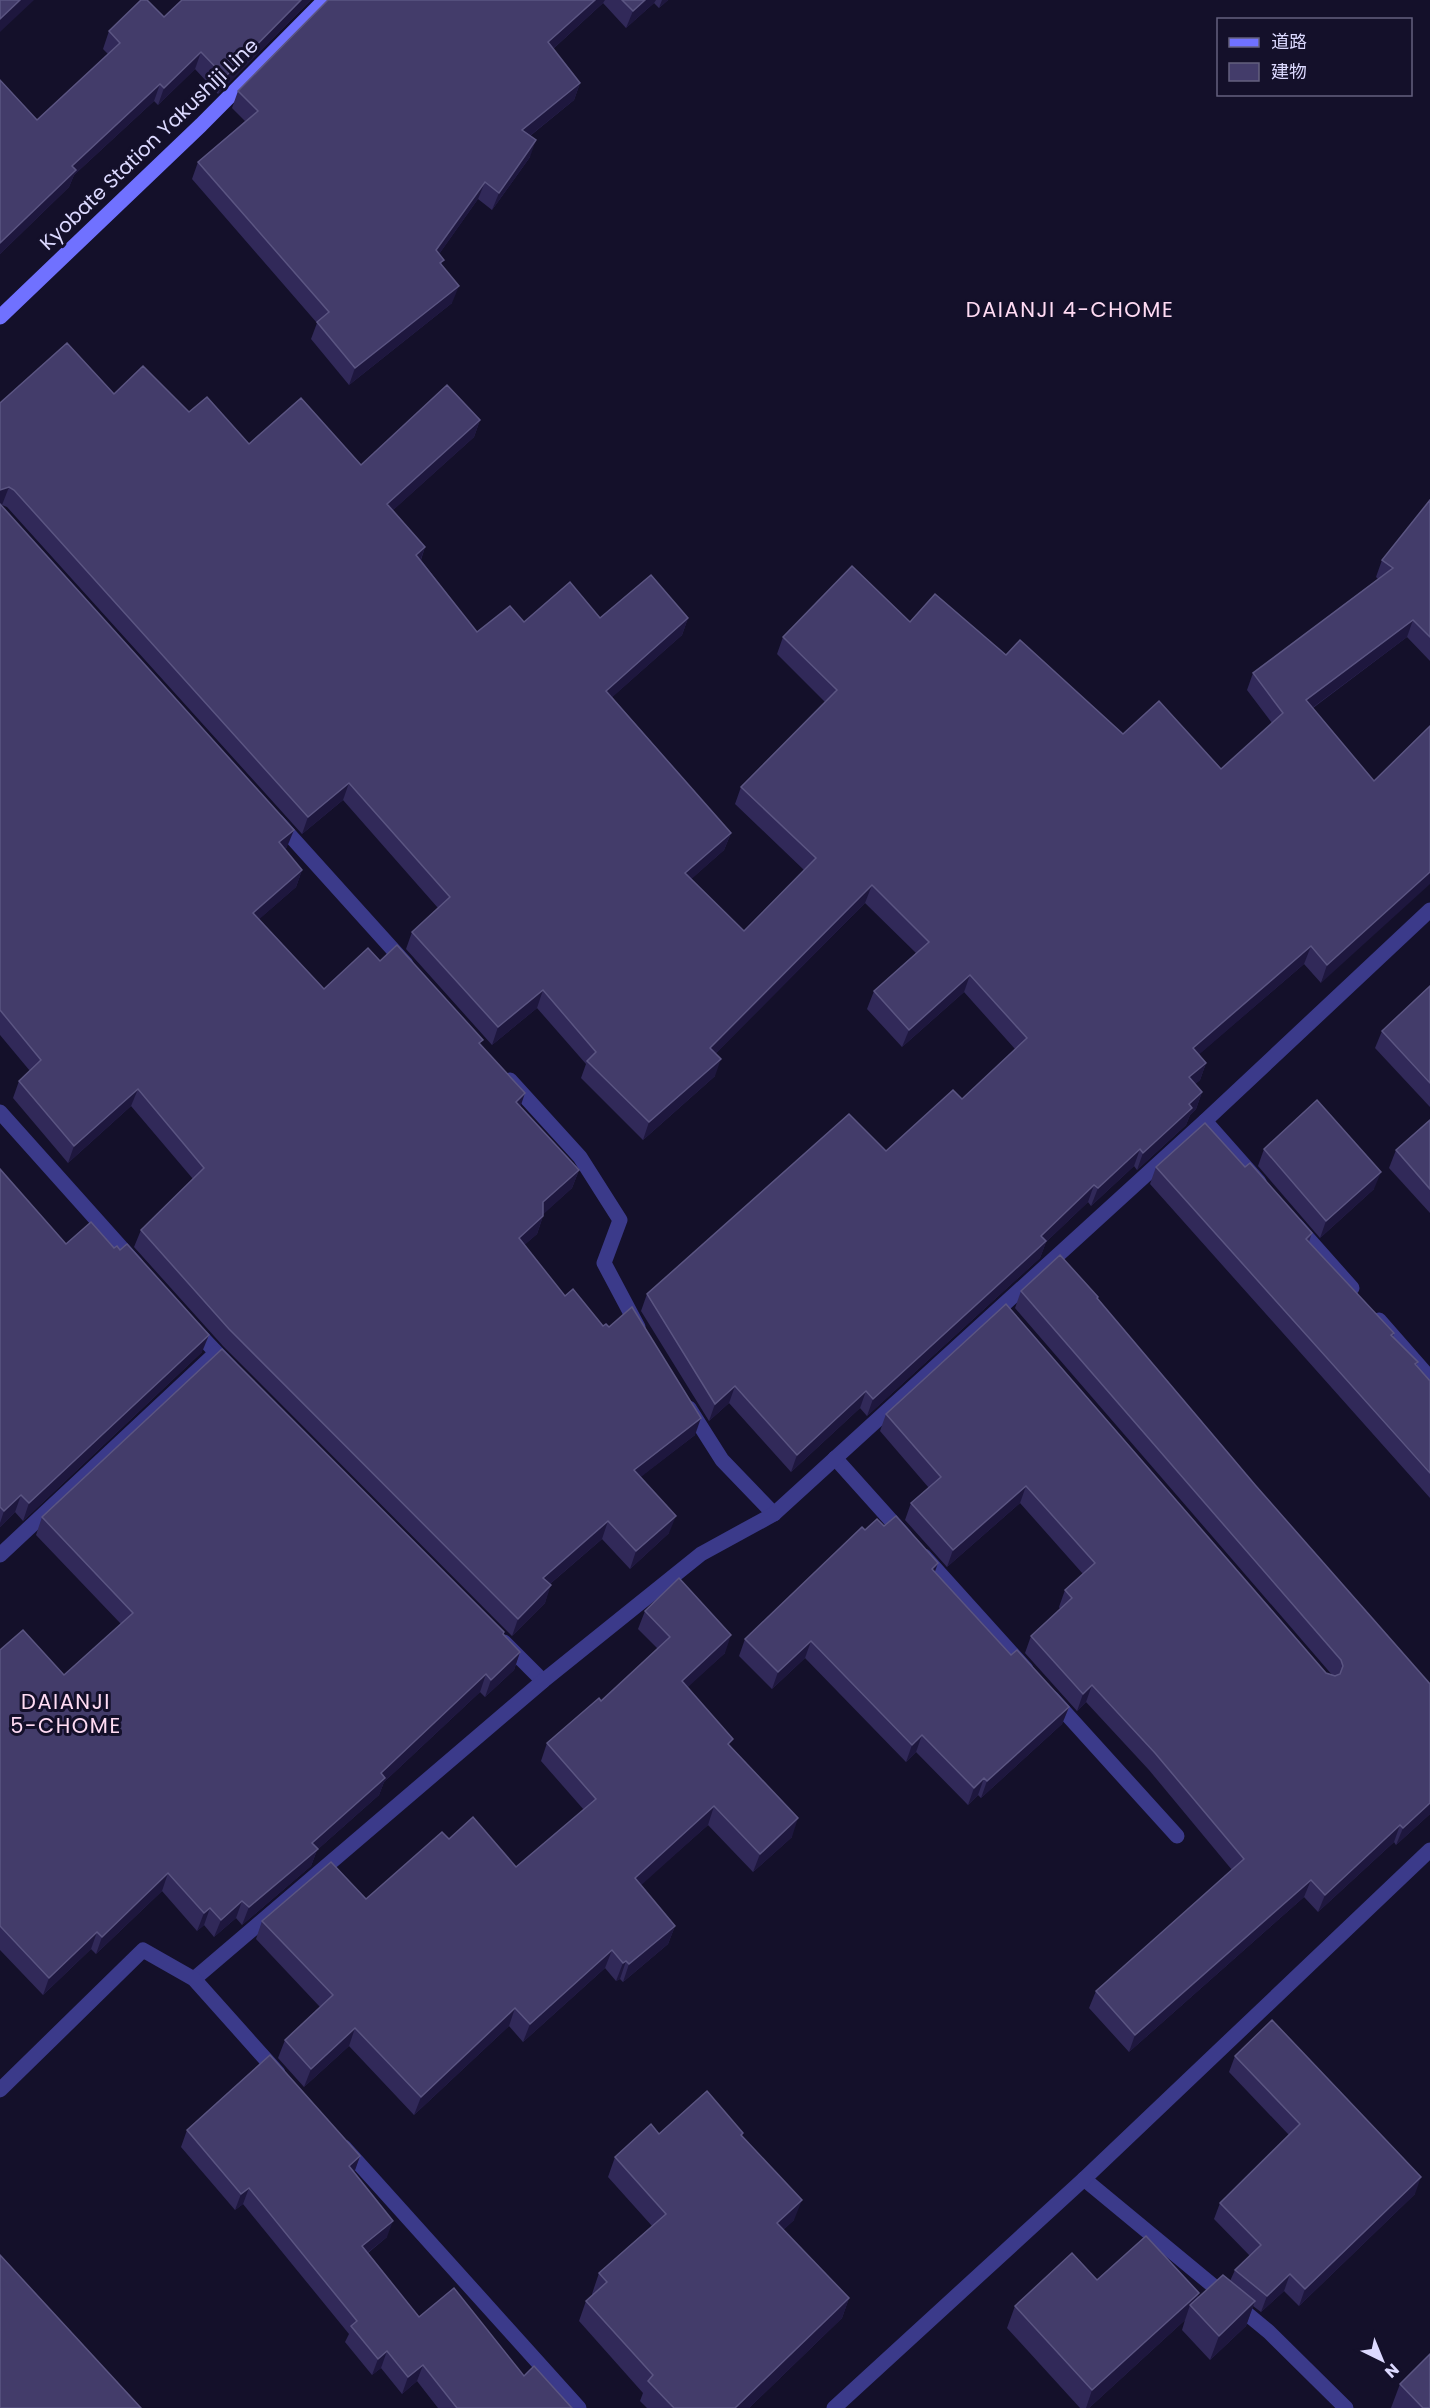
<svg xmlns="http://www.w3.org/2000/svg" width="1430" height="2408" viewBox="0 0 1430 2408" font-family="Poppins,'Noto Sans JP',sans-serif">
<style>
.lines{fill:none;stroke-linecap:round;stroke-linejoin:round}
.street{stroke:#3b3a8a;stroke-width:15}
.secondary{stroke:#7071ff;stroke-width:15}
.wall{fill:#312959}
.shaded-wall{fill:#1e173e}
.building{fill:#433c6a;stroke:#5b5582;stroke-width:1.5}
.labels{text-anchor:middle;stroke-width:6;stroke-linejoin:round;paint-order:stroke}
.street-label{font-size:20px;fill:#dcd9ff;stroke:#14102a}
.neighbourhood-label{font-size:21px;letter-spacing:1.5px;fill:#ffdbf3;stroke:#14102a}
</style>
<rect width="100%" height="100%" fill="#14102a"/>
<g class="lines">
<g class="street">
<polyline points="277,821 406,964"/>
<polyline points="510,1080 580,1157 620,1220 604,1263 638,1327"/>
<polyline points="0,1112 136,1264"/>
<polyline points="1205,1121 1259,1182"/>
<polyline points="1296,1225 1352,1288"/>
<polyline points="1379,1320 1430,1378"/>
<polyline points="194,1329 231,1368"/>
<polyline points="689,1408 722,1460 774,1514"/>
<polyline points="835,1458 905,1536"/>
<polyline points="0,1555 216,1353"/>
<polyline points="924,1556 1026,1669"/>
<polyline points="504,1642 543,1681"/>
<polyline points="1052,1698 1177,1836"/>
<polyline points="194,1979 543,1681 701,1554 774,1514 1205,1121 1430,910"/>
<polyline points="0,2090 143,1950 194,1979 278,2073"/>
<polyline points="344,2147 579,2408"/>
<polyline points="1084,2179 1269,2332 1346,2408"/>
<polyline points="834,2408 1084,2179 1430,1850"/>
</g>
<polyline class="secondary" points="0,317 201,125 325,0"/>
</g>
<g class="wall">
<polygon points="182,0 311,0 218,94 195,69 158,105 154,101 74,175 69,187 0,254 0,80 37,120 108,54 103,49 109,31 164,17"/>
<polygon points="328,0 668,0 659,8 654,3 626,28 603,3 553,49 580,83 574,100 530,136 530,157 492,210 478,199 439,254 452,303 349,385 311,339 317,323 192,179 198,162 245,121 232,108 238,91"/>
<polygon points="114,394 189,412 249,444 361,465 480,420 474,437 393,510 425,547 421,560 477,632 524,622 600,618 688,618 682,635 612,697 731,833 724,850 691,879 744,931 804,870 735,804 741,787 825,702 777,654 783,637 910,622 1006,655 1123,734 1221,769 1272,723 1247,690 1253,673 1378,579 1376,577 1382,560 1430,500 1430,661 1407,637 1313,708 1374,781 1430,726 1321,983 1304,964 1199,1054 1206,1063 1200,1080 1195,1084 1202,1092 1196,1109 1190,1115 1186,1125 1137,1170 1134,1166 1091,1206 1088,1202 1046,1242 1040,1258 867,1416 860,1408 791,1472 729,1403 709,1421 641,1311 647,1294 886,1151 962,1099 1015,1049 964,992 902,1047 867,1009 874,991 916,953 865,903 716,1053 715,1076 643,1140 581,1078 586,1064 537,1008 492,1045 406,949 412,932 438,908 343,800 302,834 7,507 2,505 1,505 287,847 285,849 302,870 296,887 259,919 324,989 380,961 481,1045 520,1107 579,1170 572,1188 543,1214 543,1216 537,1234 524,1245 565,1296 603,1326 695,1435 640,1477 669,1533 630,1569 602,1539 550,1584 545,1603 512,1636 223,1346 134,1247 141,1230 193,1179 131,1106 68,1163 13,1098 19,1081 30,1071 0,1035 0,403"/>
<polygon points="1430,986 1430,1107 1375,1048 1382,1031"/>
<polygon points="1430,1120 1430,1213 1389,1168 1396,1150"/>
<polygon points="1264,1149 1374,1189 1320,1238 1258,1166"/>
<polygon points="1156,1167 1245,1167 1312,1233 1309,1242 1394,1333 1393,1337 1418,1362 1416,1366 1430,1381 1430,1498 1150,1184"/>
<polygon points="0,1169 66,1244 202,1352 23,1521 15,1512 0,1527"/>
<polygon points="1021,1291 1098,1299 1256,1486 1430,1814 1396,1845 1394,1842 1318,1912 1304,1897 1129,2052 1089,2008 1096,1991 1232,1870 1149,1770 1086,1702 1077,1711 1025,1653 1031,1636 1060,1609 1059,1607 1065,1590 1083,1574 1020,1503 947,1567 905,1520 911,1503 929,1488 880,1431 886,1414 1006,1304 1326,1673 1333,1676 1015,1308"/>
<polygon points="42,1517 503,1635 520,1652 514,1670 485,1697 480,1692 384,1782 379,1795 317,1850 311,1866 242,1925 236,1918 214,1937 204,1925 197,1931 162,1891 96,1954 91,1949 43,1995 0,1950 0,1650 64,1675 121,1624 36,1535"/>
<polygon points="884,1526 935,1572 1011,1655 1069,1707 1062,1724 981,1798 978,1795 968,1805 916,1752 906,1762 805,1658 772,1689 739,1656 745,1639 865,1530"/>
<polygon points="645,1611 725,1653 687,1687 730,1746 792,1837 753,1872 708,1825 640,1885 675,1926 668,1944 623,1982 620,1979 616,1981 605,1968 523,2042 509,2026 414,2115 349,2046 304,2087 278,2058 285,2040 320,2007 256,1939 262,1921 366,1899 449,1839 516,1867 584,1810 541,1761 547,1743 601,1701 658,1649 638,1629"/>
<polygon points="1235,2056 1415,2194 1299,2306 1284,2291 1261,2312 1253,2306 1246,2326 1210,2360 1182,2330 1185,2320 1089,2408 1080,2408 1007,2328 1015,2306 1097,2280 1199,2293 1196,2300 1230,2281 1235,2270 1250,2256 1214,2219 1220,2203 1289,2135 1229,2072"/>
<polygon points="187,2130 360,2156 354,2172 387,2237 368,2253 419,2317 524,2376 572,2408 438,2408 417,2381 402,2394 381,2368 372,2375 345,2342 349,2334 243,2204 235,2210 181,2147"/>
<polygon points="743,2133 742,2136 794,2220 783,2230 849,2298 842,2318 749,2408 647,2408 640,2401 643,2393 579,2321 586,2301 593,2295 592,2294 599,2273 652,2226 608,2177 615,2157 659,2134"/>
<polygon points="1400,2384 1430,2408 1391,2408"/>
</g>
<g class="shaded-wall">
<polygon points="20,0 34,0 0,32 0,19"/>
<polygon points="301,0 311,0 218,94 225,77"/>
<polygon points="595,0 605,0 603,3 542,59 548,42"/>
<polygon points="645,0 656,0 654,3 626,28 633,11"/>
<polygon points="662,0 668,0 659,8"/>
<polygon points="201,52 195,69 158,105 164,88"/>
<polygon points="580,83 574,100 516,147 522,130"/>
<polygon points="160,84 154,101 74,175 69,187 0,254 0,243 72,166"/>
<polygon points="536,140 530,157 492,210 499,193"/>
<polygon points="485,182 478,199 430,267 436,250"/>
<polygon points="459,286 452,303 349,385 355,368"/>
<polygon points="480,420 474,437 381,521 387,504"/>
<polygon points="9,487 2,505 0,505 0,490"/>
<polygon points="425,547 419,564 416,555"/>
<polygon points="688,618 682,635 600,708 606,691"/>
<polygon points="1413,620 1407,637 1300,717 1306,700"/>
<polygon points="349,783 343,800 302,834 308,817"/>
<polygon points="294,830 287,847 273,859 279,842"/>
<polygon points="731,833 724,850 679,890 685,873"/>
<polygon points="302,870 296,887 247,930 253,913"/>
<polygon points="1430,872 1430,884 1321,983 1327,965"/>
<polygon points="872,885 865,903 704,1065 710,1048"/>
<polygon points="1311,946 1304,964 1187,1065 1193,1048"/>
<polygon points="970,975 964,992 902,1047 909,1030"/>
<polygon points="543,990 537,1008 492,1045 498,1027"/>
<polygon points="721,1059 715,1076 643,1140 649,1122"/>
<polygon points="1206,1063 1200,1080 1183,1094 1189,1077"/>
<polygon points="138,1089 131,1106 68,1163 74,1146"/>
<polygon points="1202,1092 1196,1109 1190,1115 1186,1125 1137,1170 1143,1153 1189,1104"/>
<polygon points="525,1093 519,1111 516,1102"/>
<polygon points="1140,1149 1134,1166 1091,1206 1098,1188"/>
<polygon points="579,1170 572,1188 537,1220 543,1202"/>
<polygon points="1381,1172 1374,1189 1320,1238 1326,1221"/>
<polygon points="1094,1185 1088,1202 1046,1242 1040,1258 867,1416 873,1399"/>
<polygon points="543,1216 537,1234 513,1255 519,1238"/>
<polygon points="209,1335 202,1352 23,1521 29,1503"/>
<polygon points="735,1386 729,1403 709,1421 715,1404"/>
<polygon points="866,1391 860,1408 791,1472 797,1455"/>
<polygon points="701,1418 695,1435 628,1487 634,1470"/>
<polygon points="1026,1486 1020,1503 947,1567 953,1550"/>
<polygon points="21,1495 15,1512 0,1527 0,1523 4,1511"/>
<polygon points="676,1516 669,1533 630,1569 636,1551"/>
<polygon points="608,1521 602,1539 537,1595 543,1578"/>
<polygon points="938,1563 932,1580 932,1569"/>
<polygon points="551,1585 545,1603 512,1636 518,1619"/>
<polygon points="731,1635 725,1653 675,1699 682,1681"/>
<polygon points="811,1641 805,1658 772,1689 778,1672"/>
<polygon points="520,1652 514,1670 485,1697 491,1680"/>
<polygon points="486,1674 480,1692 384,1782 379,1795 317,1850 311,1866 242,1925 249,1907 381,1773"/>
<polygon points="1092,1685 1086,1702 1077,1711 1083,1694"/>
<polygon points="1069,1707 1062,1724 981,1798 987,1781"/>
<polygon points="922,1735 916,1752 906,1762 912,1745"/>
<polygon points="984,1778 978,1795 968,1805 974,1788"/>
<polygon points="1430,1803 1430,1814 1396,1845 1403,1828"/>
<polygon points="714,1806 708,1825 628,1897 635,1878"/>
<polygon points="798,1818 792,1837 753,1872 760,1854"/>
<polygon points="1400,1825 1394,1842 1318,1912 1325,1895"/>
<polygon points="168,1873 162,1891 96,1954 102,1937"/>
<polygon points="1311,1880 1304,1897 1129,2052 1135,2035"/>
<polygon points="242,1901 236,1918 214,1937 221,1920"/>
<polygon points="210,1908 204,1925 197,1931 204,1913"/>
<polygon points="675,1926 668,1944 623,1982 629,1964"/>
<polygon points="97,1932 91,1949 43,1995 49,1978"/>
<polygon points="612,1950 605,1968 523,2042 530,2024"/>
<polygon points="626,1961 620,1979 616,1981 623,1963"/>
<polygon points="515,2008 509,2026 414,2115 421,2097"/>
<polygon points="355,2028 349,2046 304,2087 311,2069"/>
<polygon points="360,2156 354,2173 349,2166"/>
<polygon points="1421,2177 1415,2194 1299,2306 1305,2289"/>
<polygon points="249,2188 243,2204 235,2210 241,2194"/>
<polygon points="802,2200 794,2220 769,2243 777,2223"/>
<polygon points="393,2221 387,2237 356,2262 362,2246"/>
<polygon points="1290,2274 1284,2291 1261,2312 1267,2296"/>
<polygon points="1199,2293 1193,2308 1190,2305 1185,2320 1089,2408 1086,2408 1092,2390"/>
<polygon points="849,2298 842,2318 749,2408 735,2408"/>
<polygon points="1255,2301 1246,2326 1210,2360 1219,2336"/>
<polygon points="387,2351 381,2368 372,2375 378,2359"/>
<polygon points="423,2365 417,2381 402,2394 408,2377"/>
</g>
<g class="building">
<polygon points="0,0 20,0 0,19"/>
<polygon points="141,0 147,0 164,17 182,0 301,0 225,77 201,52 164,88 160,84 72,166 76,170 0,243 0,80 37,120 120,43 109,31"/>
<polygon points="328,0 595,0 548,42 580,83 522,130 536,140 499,193 485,182 436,250 444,260 440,263 459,286 355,368 317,322 329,312 198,162 258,111 238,91"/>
<polygon points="622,0 645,0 633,11"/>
<polygon points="67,343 114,394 143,366 189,412 207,397 249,444 301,398 361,465 447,385 480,420 387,504 425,547 416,555 477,632 510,606 524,622 570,582 600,618 651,575 688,618 606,691 731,833 685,873 744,931 816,858 741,787 837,690 783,637 852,566 910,622 935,594 1006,655 1020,640 1123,734 1159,701 1221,769 1283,713 1253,673 1393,568 1382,560 1430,500 1430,637 1413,620 1306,700 1374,781 1430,726 1430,872 1327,965 1311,946 1193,1048 1206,1063 1189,1077 1202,1092 1189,1104 1192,1108 1143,1153 1140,1149 1098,1188 1094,1185 1041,1236 1046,1241 873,1399 866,1391 797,1455 735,1386 715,1404 647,1294 849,1114 886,1151 953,1090 962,1099 1027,1038 970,975 909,1030 874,991 929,942 872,885 710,1048 721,1059 649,1122 587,1061 596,1052 543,990 498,1027 412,932 450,897 349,783 308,817 14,490 9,487 0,490 0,403"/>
<polygon points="0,504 294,830 279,842 302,870 253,913 324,989 368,948 380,961 397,945 483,1040 479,1043 525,1093 516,1102 579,1170 543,1202 543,1216 519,1238 565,1296 573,1289 603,1326 606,1324 609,1327 632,1307 701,1418 634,1470 676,1516 636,1551 608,1521 543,1578 551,1585 518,1619 229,1329 141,1230 204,1168 138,1089 74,1146 19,1081 41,1060 0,1010"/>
<polygon points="1430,986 1430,1083 1382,1031"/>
<polygon points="1317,1100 1381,1172 1326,1221 1264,1149"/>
<polygon points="1430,1120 1430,1189 1396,1150"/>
<polygon points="1205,1123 1245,1167 1250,1163 1312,1233 1306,1239 1394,1333 1391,1335 1418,1362 1415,1364 1430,1381 1430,1473 1156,1167"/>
<polygon points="0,1169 66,1244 91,1222 114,1248 117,1246 120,1250 127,1244 209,1335 29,1503 21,1495 4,1511 0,1507"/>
<polygon points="1060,1255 1098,1297 1097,1298 1256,1486 1430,1684 1430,1803 1403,1828 1400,1825 1325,1895 1311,1880 1135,2035 1096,1991 1244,1859 1155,1753 1092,1685 1083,1694 1031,1636 1072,1598 1065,1590 1095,1563 1026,1486 953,1550 911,1503 941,1477 886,1414 1006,1304 1326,1673 1335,1676 1340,1674 1343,1666 1341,1660 1021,1291"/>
<polygon points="222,1349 504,1632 503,1634 520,1652 491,1680 486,1674 381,1773 385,1778 312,1843 318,1849 249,1907 242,1901 221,1920 210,1908 204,1913 168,1873 102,1937 97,1932 49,1978 0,1926 0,1650 23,1630 64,1675 133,1613 42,1517"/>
<polygon points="896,1516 938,1563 932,1569 1011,1655 1017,1650 1069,1707 987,1781 984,1778 974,1788 922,1735 912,1745 811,1641 778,1672 745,1639 862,1527 865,1530 877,1519 884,1526"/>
<polygon points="679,1578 731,1635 682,1681 733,1739 728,1744 798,1818 760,1854 714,1806 635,1878 675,1926 629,1964 626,1961 623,1963 612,1950 530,2024 515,2008 421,2097 355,2028 311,2069 285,2040 333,1995 262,1921 331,1862 366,1899 442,1832 449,1839 473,1817 516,1867 596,1799 547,1743 599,1698 601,1701 670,1637 645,1611"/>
<polygon points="1272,2020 1421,2177 1305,2289 1290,2274 1267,2296 1235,2270 1261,2245 1220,2203 1300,2124 1235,2056"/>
<polygon points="270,2055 360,2156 349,2166 393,2221 362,2246 419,2317 454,2288 524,2376 534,2366 572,2408 457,2408 423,2365 408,2377 387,2351 378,2359 351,2326 357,2321 249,2188 241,2194 187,2130"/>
<polygon points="707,2091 743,2133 741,2135 802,2200 777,2223 849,2298 735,2408 674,2408 648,2381 653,2375 586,2301 607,2282 599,2273 666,2214 615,2157 651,2124 659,2134"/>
<polygon points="1146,2236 1199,2293 1092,2390 1015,2306 1072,2253 1097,2280"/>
<polygon points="0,2255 141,2408 0,2408"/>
<polygon points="1223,2275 1255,2301 1219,2336 1190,2305"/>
<polygon points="1430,2354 1430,2408 1423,2408 1400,2384"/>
</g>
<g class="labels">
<g class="street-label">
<text transform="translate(149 144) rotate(-44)" y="7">Kyobate Station Yakushiji Line</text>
</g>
<g class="neighbourhood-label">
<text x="1070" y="317">DAIANJI 4-CHOME</text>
<text x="66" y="1709">DAIANJI<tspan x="66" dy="24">5-CHOME</tspan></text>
</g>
</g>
<rect x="1217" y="18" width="195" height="78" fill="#14102a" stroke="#64607f" stroke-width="1.5"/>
<rect x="1229" y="38" width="30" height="9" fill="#7071ff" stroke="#64607f" stroke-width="1.5"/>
<text x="1271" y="48" font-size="18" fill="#dcd9ff">道路</text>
<rect x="1229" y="63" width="30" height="18" fill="#433c6a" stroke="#64607f" stroke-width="1.5"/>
<text x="1271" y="78" font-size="18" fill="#dcd9ff">建物</text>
<g transform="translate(1382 2360) rotate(137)" stroke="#14102a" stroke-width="4.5" paint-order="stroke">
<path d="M0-4.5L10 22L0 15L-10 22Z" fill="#dcd9ff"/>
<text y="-9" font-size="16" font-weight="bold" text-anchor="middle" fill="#dcd9ff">N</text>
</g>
</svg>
